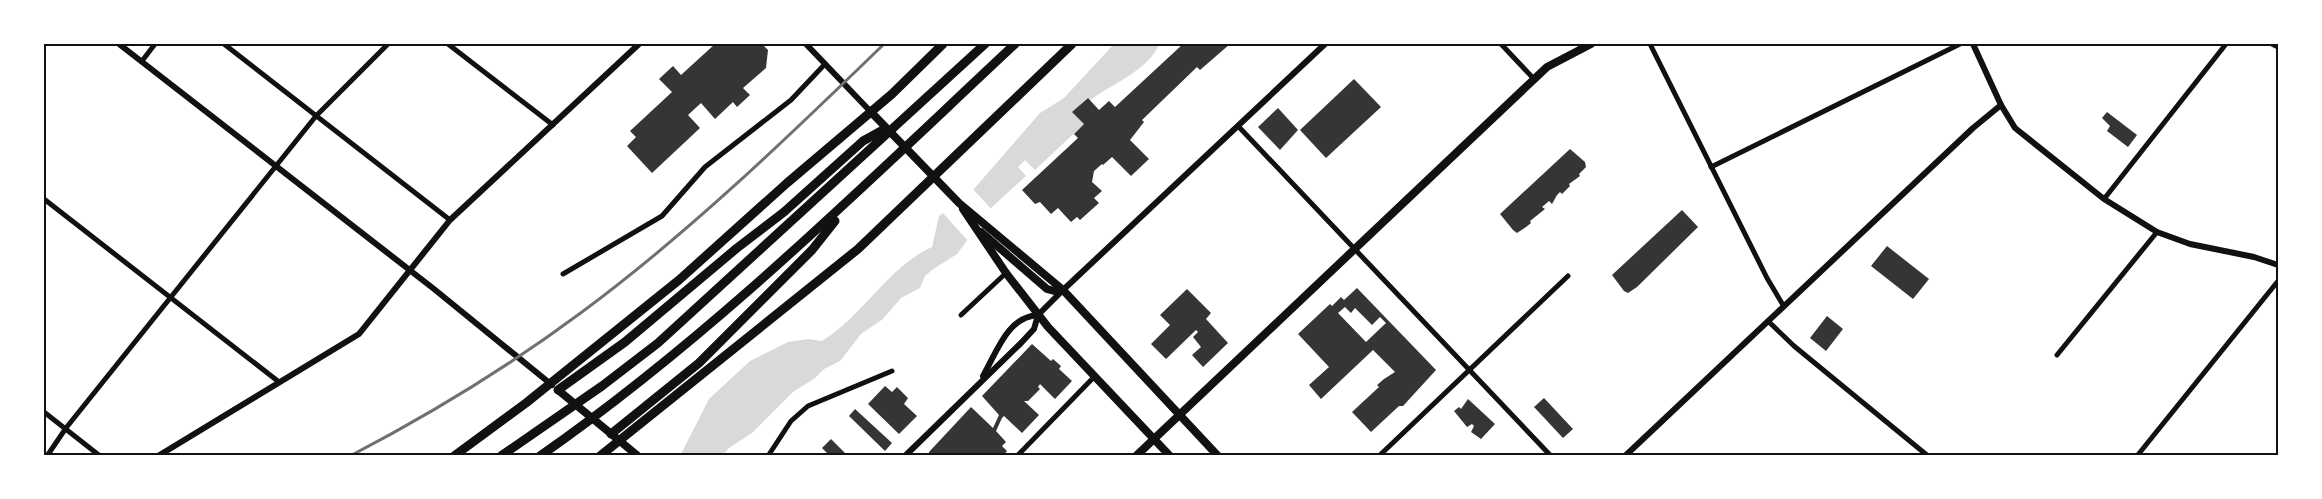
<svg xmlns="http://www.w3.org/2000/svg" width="2322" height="499" viewBox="0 0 2322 499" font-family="'Alegreya Sans',sans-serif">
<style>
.water{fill:#d9d9d9}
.pier{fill:#fff}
.building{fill:#353535;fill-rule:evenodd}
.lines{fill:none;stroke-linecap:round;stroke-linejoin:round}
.minor{stroke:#111;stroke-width:5}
.tertiary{stroke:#111;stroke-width:6}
.secondary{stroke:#111;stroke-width:8}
.motorway{stroke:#111;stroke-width:9}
.rail{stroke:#707070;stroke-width:3}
.neatline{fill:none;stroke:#111;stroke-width:2}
</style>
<rect width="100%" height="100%" fill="#fff"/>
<path class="water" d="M1114,44H1159C1151,68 1111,85 1090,100L1087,98L1073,112L1084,124L1035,170L1025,160L1018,167L1026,176L991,208L957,254L932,270L925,276L920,288L901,298L883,319L861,334L840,361L824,369L815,378L793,392L752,433L729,448L723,455L680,456L709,399L750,361L788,342L808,339L822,341C863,316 888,267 932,247L939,216L973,190L1040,113L1064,98Z"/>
<polygon class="pier" points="971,187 993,211 969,242 941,211"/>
<g class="building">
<polygon points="715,44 762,44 768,50 766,68 743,88 750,95 737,107 733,102 715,119 701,103 688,115 700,128 652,173 627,146 636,137 630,131 672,92 659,79 673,66 681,75"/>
<polygon points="1183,44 1230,44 1200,70 1197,67 1142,120 1144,122 1130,140 1149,159 1131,176 1112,157 1103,165 1102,164 1094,171 1092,182 1102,191 1094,198 1099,203 1080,220 1077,217 1071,222 1058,208 1051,214 1040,202 1035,204 1022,190 1078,138 1074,134 1084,124 1072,112 1088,98 1099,110 1109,101 1115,107"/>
<polygon points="1354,79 1381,107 1326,158 1300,130"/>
<polygon points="1278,108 1298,130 1280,150 1258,127"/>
<polygon points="2107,112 2137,135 2128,147 2107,131 2110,126 2102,118"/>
<polygon points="1570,149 1585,162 1586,167 1579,174 1580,176 1569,184 1570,186 1562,194 1560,192 1557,195 1552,204 1549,201 1542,207 1545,209 1530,221 1531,223 1526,227 1517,233 1513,230 1500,214"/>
<polygon points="1682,210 1698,227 1637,287 1628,293 1624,291 1612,275"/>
<polygon points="1887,246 1929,279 1913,299 1871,266"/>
<path d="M1357,288L1436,370L1403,406H1399L1371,432L1352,412L1379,387L1377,385L1384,379L1395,372L1373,350L1321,399L1309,385L1329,367L1298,334L1330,304L1332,306L1341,297L1344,300ZM1345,307L1351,313L1355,308L1372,325L1380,317L1386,323L1366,342L1338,313Z"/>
<polygon points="1187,289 1211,313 1206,319 1228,343 1203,367 1192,355 1201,347 1193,337 1198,332 1196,330 1166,359 1151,344 1170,325 1160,315"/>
<polygon points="1827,316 1843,329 1826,351 1810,338"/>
<polygon points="1032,344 1051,361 1053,359 1061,366 1059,369 1072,381 1055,399 1040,384 1038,387 1040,389 1028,401 1024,401 1039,415 1022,433 1004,416 1002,418 996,431 1006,442 1002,446 1007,451 1003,456 929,456 929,452 971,407 993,428 999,415 982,396"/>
<polygon points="885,386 892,392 897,387 908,398 904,404 917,416 899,434 868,404"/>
<polygon points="1544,398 1573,429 1563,438 1534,407"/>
<polygon points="1468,399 1495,424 1481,439 1471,432 1474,426 1472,424 1467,427 1454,411 1459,407 1461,409"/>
<polygon points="855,409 892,443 885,451 849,416"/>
<polygon points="831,439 848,456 830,456 822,448"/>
</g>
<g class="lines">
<g class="minor">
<polyline points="224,44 450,220"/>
<polyline points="448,44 553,125"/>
<polyline points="1501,44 1534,79"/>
<polyline points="1650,44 1767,278 1783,305"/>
<polyline points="2272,44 2278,47"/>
<polyline points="142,61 155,44"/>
<polyline points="1238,126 1551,456"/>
<polyline points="1711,167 1960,44"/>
<polyline points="44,199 279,382"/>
<polyline points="2104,199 2226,44"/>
<polyline points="563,274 662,216 705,167 791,100 825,64"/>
<polyline points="961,315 1006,273"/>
<polyline points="1768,321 1794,346 1928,456"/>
<polyline points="2057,355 2157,232"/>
<polyline points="44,412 100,456"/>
<polyline points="47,456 66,428 316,116 388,44"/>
<polyline points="768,456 791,421 808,406 892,371"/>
<polyline points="1017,456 1094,377"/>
<polyline points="1379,456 1568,276"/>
<polyline points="2137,456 2278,281"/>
</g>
<g class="tertiary">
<polyline points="119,44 434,289 552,385"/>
<polyline points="806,44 870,111"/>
<polyline points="1973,44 2001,105 2015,128 2104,199 2157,232 2190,244 2254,257 2278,265"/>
<path d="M983,376C997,352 1007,317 1038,315"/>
<polyline points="158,456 359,334 450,220 639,44"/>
<polyline points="905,456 1021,343 1034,329 1038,315 1063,290 1325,44"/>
<polyline points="1625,456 1973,128 2001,105"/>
</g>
<g class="secondary">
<polyline points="870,111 959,203 1063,290 1218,456"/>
<polyline points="963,209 1006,273 1048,327 1170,456"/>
<polyline points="981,232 1047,289 1058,292 1063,290"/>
<polyline points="558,390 638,456"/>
<polyline points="1136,456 1547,67 1591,44"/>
</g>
<g class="motorway">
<polyline points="558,390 625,342 737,248 784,212 863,141 883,130"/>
<polyline points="611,434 699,363 812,250 835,221"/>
<polyline points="454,456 526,403 679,280 787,183 892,94 943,44"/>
<polyline points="501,456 602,386 658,343 985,44"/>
<path d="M540,456C713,335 862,187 1015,44"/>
<polyline points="600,456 858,249 1072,44"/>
</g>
<path class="rail" d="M350,456C431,414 508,367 582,312C690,232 788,137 884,44"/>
</g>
<rect width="2322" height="499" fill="none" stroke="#ffffff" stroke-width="90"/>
<rect x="45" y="45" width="2232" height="409" class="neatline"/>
</svg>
